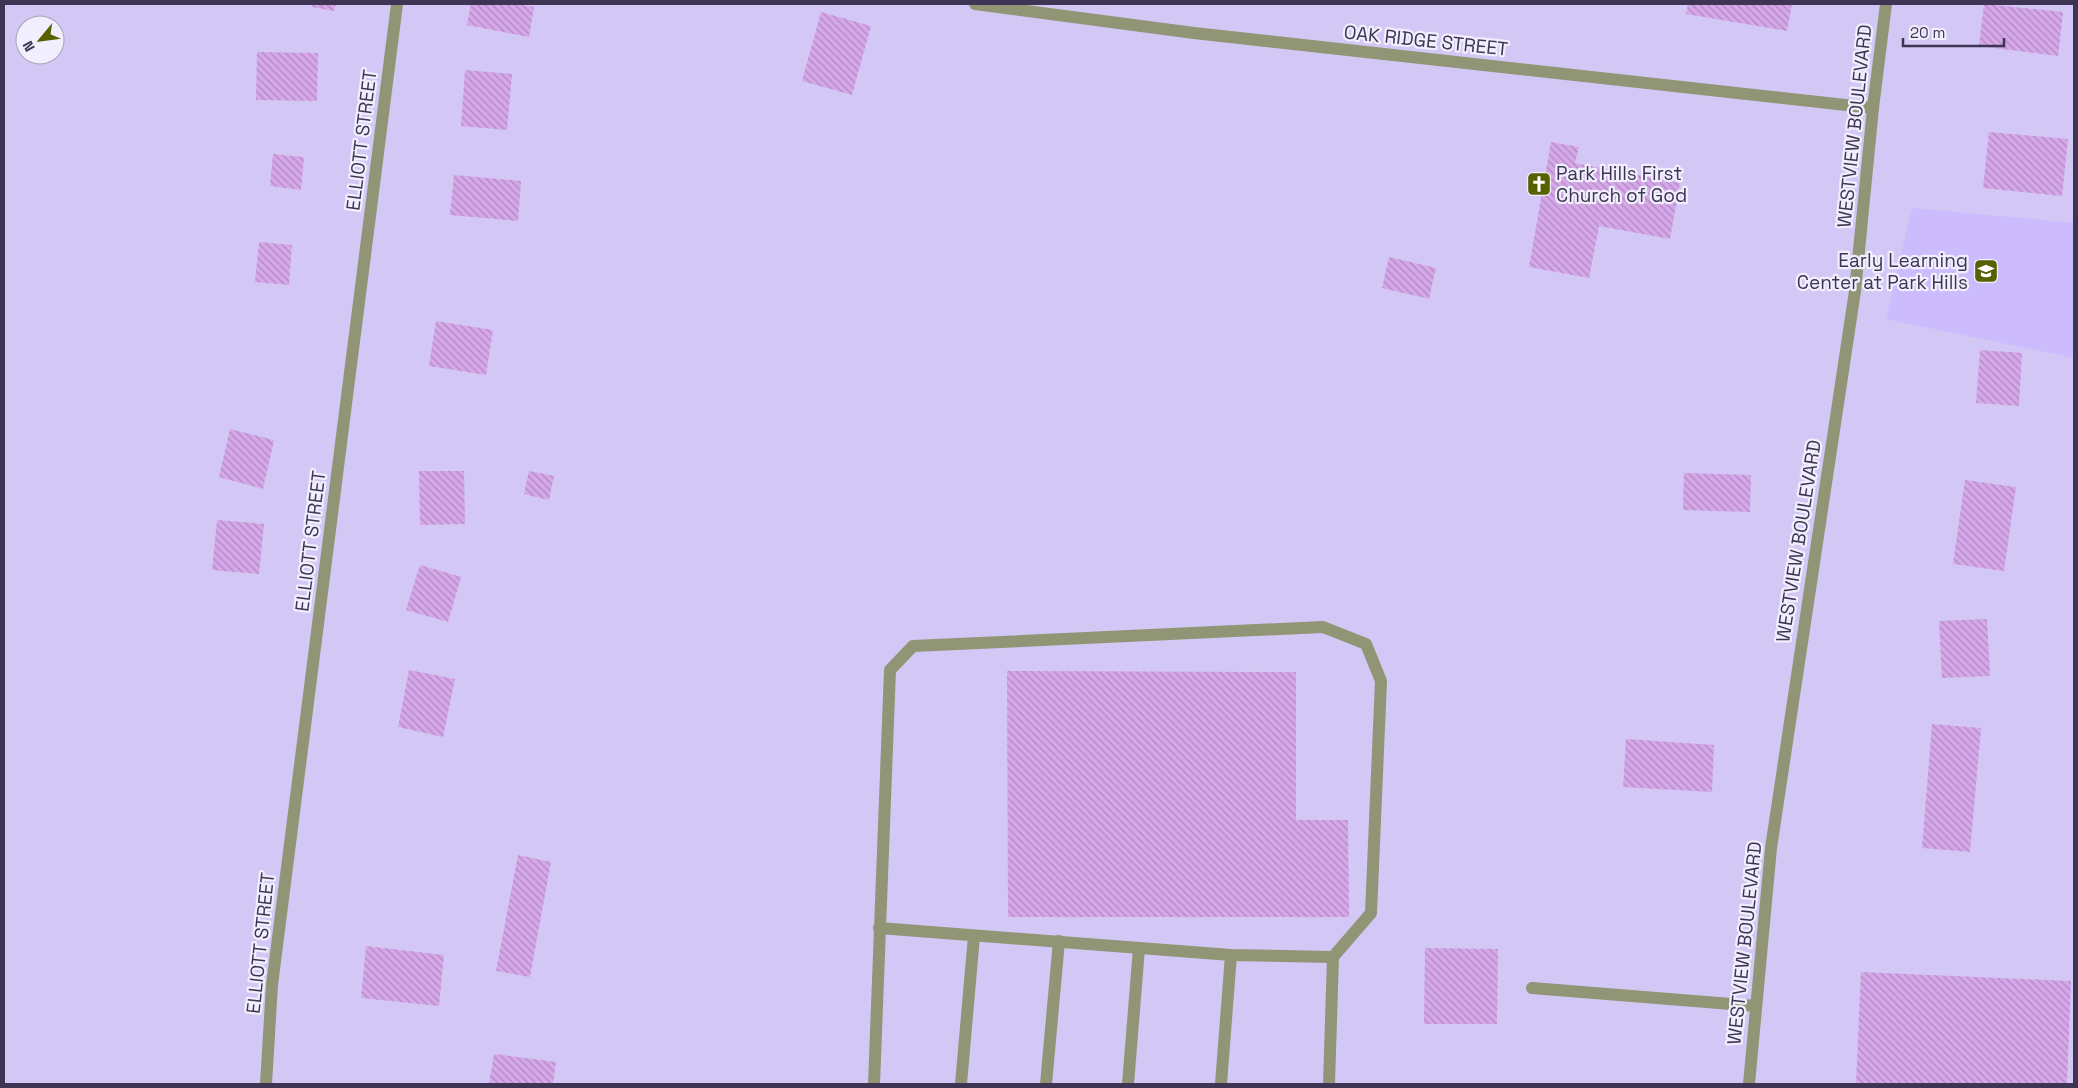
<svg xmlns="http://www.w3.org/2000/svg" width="2078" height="1088" viewBox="0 0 2078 1088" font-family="'Space Grotesk',sans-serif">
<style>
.built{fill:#ccbbfd}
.building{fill:url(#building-back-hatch)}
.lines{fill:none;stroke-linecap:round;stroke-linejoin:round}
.service{stroke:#909675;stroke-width:12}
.minor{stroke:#909675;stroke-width:12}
.labels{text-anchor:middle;stroke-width:4.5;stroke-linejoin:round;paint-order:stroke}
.street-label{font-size:19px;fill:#3d3553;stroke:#f1eefd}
.poi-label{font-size:19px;fill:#3d3553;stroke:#f1eefd;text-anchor:start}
</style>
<defs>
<pattern id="building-back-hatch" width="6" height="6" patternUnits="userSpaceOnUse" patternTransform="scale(1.25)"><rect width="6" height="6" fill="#d6a7e9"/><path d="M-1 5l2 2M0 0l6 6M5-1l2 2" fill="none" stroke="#af89bf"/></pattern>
</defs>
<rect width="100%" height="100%" fill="#d3c8f5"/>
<polygon class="built" points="1912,208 2074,223 2074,358 1886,319"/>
<g class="building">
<polygon points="313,4 336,4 334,11 312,7"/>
<polygon points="471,4 516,4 534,7 529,37 467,25"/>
<polygon points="1688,4 1792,4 1787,31 1686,14"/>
<polygon points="1984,4 2063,12 2058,56 1979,46"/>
<polygon points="821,12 871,26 852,95 802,81"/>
<polygon points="257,52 318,53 317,101 256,100"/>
<polygon points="465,70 512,74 507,130 461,126"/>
<polygon points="1989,132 2068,139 2062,196 1983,188"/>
<polygon points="1551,142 1579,147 1575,163 1680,183 1670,239 1599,226 1589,278 1529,267"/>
<polygon points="273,154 304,157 301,190 270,186"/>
<polygon points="454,175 521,181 518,221 450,215"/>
<polygon points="259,242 292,245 289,285 255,282"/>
<polygon points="1389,257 1436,268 1429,299 1382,288"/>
<polygon points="436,321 493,330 486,375 429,366"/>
<polygon points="1980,350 2022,353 2019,406 1976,403"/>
<polygon points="230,429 274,440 263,489 219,477"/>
<polygon points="419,471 464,471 465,524 420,525"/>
<polygon points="529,471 554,476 549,500 524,494"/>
<polygon points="1684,473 1751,475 1750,512 1683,510"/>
<polygon points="1965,480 2016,487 2004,571 1953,564"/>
<polygon points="217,520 264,524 259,574 212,570"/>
<polygon points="420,565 461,577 448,622 406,610"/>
<polygon points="1987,619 1990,676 1942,678 1939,621"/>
<polygon points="409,670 455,679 443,737 398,727"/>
<polygon points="1007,671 1296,672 1296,820 1348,820 1349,917 1008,917"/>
<polygon points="1932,724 1981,728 1970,852 1922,848"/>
<polygon points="1626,739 1714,745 1712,792 1623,787"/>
<polygon points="518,855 551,862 530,977 496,971"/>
<polygon points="366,946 444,955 439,1006 361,998"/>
<polygon points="1425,948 1498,949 1497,1024 1424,1024"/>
<polygon points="1861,972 2071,981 2067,1084 1856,1084"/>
<polygon points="494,1054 556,1062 553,1084 489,1084"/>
</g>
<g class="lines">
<g class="service">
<polyline points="879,928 1231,955 1333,957"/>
<polyline points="1532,988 1756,1006"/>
<polyline points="874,1084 890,670 913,646 1323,627 1366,644 1381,681 1371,913 1333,957 1329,1084"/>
<polyline points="961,1084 974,936"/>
<polyline points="1046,1084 1059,941"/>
<polyline points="1128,1084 1139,948"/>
<polyline points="1221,1084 1231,955"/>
</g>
<g class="minor">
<polyline points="975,4 1194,33 1873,108"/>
<polyline points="266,1084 272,985 397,4"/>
<polyline points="1749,1084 1771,848 1855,291 1873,108 1886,4"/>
</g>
</g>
<defs>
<symbol id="church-square" viewBox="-11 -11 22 22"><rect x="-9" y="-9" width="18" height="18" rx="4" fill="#576100" stroke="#f1eefd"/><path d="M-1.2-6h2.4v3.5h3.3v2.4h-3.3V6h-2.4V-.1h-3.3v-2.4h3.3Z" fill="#fff"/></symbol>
<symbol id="school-square" viewBox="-11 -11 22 22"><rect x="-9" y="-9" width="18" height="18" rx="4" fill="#576100" stroke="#f1eefd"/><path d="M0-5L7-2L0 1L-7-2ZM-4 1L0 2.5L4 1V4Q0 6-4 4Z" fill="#fff"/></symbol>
</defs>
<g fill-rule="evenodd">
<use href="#church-square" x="1525" y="170" width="28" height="28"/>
<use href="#school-square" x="1972" y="257" width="28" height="28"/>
</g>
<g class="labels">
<g class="street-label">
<text transform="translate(1426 40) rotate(6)" y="7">OAK RIDGE STREET</text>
<text transform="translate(1854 126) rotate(-84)" y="7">WESTVIEW BOULEVARD</text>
<text transform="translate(361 140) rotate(-83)" y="7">ELLIOTT STREET</text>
<text transform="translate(310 541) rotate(-83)" y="7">ELLIOTT STREET</text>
<text transform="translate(1798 541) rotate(-81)" y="7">WESTVIEW BOULEVARD</text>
<text transform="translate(260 943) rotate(-84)" y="7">ELLIOTT STREET</text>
<text transform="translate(1744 943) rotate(-84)" y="7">WESTVIEW BOULEVARD</text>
</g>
<g class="poi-label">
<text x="1556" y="180">Park Hills First<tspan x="1556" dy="22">Church of God</tspan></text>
<text x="1968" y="267" text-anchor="end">Early Learning<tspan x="1968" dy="22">Center at Park Hills</tspan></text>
</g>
</g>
<rect width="2078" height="1088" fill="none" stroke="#3d3553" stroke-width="10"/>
<g transform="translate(40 40) rotate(241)"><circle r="24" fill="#f1eefd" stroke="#a9a4b9"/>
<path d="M0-4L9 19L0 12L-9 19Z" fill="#576100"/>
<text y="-8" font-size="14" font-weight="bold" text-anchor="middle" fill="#3d3553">N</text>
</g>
<path d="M1903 38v8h101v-8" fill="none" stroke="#3d3553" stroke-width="2.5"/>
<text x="1910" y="38" font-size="15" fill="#3d3553" stroke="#f1eefd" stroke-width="4" paint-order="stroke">20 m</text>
</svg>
